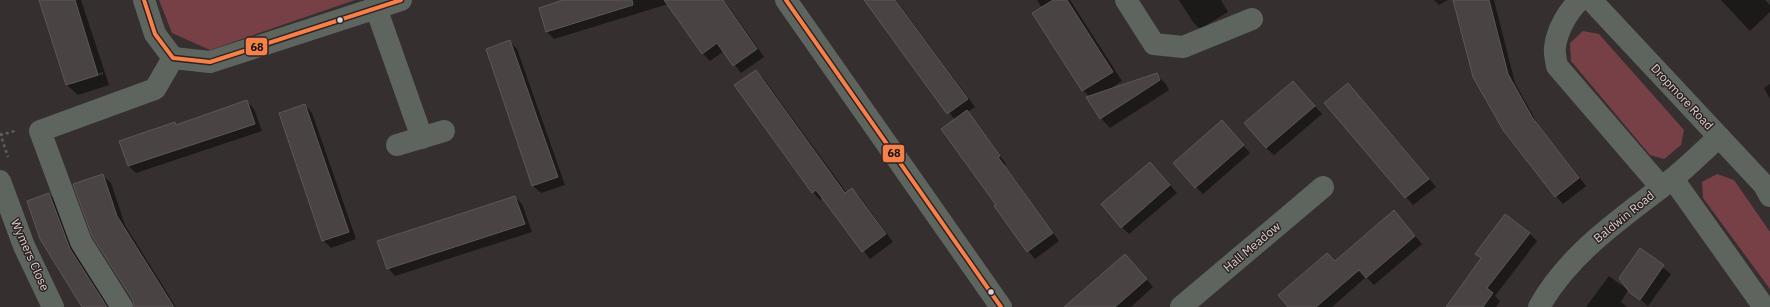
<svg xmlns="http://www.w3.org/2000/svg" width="1770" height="307" viewBox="0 0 1770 307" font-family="'IBM Plex Sans',sans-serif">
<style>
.green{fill:#774046}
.shadow{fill:#0007;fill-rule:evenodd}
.building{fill:#494343;stroke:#5d5757}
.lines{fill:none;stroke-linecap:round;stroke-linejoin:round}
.path{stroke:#5d5f5c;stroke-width:2.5;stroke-dasharray:3 3;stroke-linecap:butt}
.minor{stroke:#5e655f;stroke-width:22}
.bus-1-casing{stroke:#2f2223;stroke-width:7}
.bus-1{stroke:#f78048;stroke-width:4}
.bus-dot{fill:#dbd2d3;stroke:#2f2223;stroke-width:1.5}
.labels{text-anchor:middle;stroke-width:3;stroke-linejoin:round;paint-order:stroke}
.street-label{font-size:12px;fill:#dbd2d3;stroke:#2f2223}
.line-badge{stroke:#2f2223;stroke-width:1.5}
.pale-badge-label{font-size:11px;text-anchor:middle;font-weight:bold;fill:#111}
</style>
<rect width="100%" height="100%" fill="#362f2f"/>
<g class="green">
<polygon points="159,0 355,0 210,50 172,33"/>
<polygon points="1583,31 1599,34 1684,130 1681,145 1664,159 1650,155 1571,61 1570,43"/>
<polygon points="1717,174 1734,180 1770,232 1770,289 1703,198 1702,182"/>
</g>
<g class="shadow">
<path d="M40,0H81L109,85L78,95L67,85ZM103,72V74L72,84V82Z"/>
<polygon points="566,0 678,0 678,1 554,39 547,32"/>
<polygon points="716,0 723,0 727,4 764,57 741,73 724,51 710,61 702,53"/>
<polygon points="865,0 896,0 975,107 967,112 1006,164 1004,165 1059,241 1035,259 1028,251 998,205 955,120"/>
<polygon points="1037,0 1070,0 1122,81 1110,89 1156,74 1166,84 1169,90 1110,128 1101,118 1088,98 1090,97 1083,90 1034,13 1042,8"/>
<polygon points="1179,0 1221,0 1228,12 1200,29 1193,22"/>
<polygon points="1434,0 1448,0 1439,5"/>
<polygon points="1455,0 1494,0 1515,83 1539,126 1586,186 1563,204 1556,196"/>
<polygon points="1721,0 1765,0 1770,5 1770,12 1750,31"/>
<polygon points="510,42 517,49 565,185 541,193 533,186 487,49"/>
<polygon points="756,71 763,78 847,193 852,189 859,196 893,242 870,259 823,198 820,200 813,192 735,85"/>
<polygon points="1293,82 1322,114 1274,155 1266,148"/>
<polygon points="1770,84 1770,99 1764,88"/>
<polygon points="247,101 254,109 262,131 136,173 129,166 121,142 177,126"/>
<polygon points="1325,103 1394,137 1436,187 1413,205"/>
<polygon points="305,105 312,113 356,239 331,248 323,240"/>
<polygon points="1229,129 1250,153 1203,194 1196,187"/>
<polygon points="1158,171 1177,193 1129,234 1122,227"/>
<polygon points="102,175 111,183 125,225 176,307 135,307"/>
<polygon points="49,194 58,202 109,307 83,307"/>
<polygon points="515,197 522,204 532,232 395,276 388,268"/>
<polygon points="1401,219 1422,244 1374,285 1366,277 1332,307 1289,307 1335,262"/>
<polygon points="1529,233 1537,241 1495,296 1500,301 1496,307 1447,307 1481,259 1476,254"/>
<polygon points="1640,250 1671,274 1648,306 1631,292"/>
<polygon points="1132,262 1153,287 1131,307 1086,307"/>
<polygon points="1609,276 1628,290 1621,302 1627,307 1586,307"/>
</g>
<g class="building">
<polygon points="39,0 75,0 98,75 66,85"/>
<polygon points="563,0 632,0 633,5 546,32 539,8"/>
<polygon points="664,0 723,0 757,49 733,66 717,43 702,54"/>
<polygon points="864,0 895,0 968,99 947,114"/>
<polygon points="1053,0 1067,0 1113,72 1082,91 1032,13"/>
<polygon points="1453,0 1489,0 1508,74 1532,117 1579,178 1555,197 1503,130 1473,77"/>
<polygon points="510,40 558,177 532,186 486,49"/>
<polygon points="756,70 845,193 852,188 886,234 862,252 816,190 812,193 734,85"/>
<polygon points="1157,73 1160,80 1100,119 1086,97"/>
<polygon points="1293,81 1315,106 1266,148 1244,123"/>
<polygon points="1348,83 1429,179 1405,198 1324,103"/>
<polygon points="247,100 255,124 128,166 119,141 175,122 176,125"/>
<polygon points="305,104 349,232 322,241 279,113"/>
<polygon points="967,110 1000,156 998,157 1053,233 1027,252 994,206 996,205 941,129"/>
<polygon points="1222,120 1244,145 1195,188 1173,163"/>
<polygon points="1150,162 1170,185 1121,228 1101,204"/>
<polygon points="103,174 117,216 174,307 134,307 133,300 92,236 73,184"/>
<polygon points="49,193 70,249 107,307 82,307 40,239 27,201"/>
<polygon points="515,196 525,224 387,269 377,241"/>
<polygon points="1394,210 1415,236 1366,278 1359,270 1316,307 1288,307 1278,295 1327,253 1335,261"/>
<polygon points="1505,214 1530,233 1487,288 1493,293 1483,307 1446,307 1481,258 1475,254"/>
<polygon points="1640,248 1664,265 1640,300 1630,293 1619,278"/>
<polygon points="1125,254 1147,279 1115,307 1064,307"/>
</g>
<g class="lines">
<g class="path">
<polyline points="0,133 8,157"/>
<polyline points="0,135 15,131"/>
</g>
<g class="minor">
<polyline points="144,0 155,34 173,58 210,62 401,0"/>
<polyline points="786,0 1001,307"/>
<polyline points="1126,0 1154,44 1183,47 1252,19"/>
<path d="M1580,0C1568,11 1557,30 1555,47C1554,53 1556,60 1557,66L1661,187"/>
<polyline points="1591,0 1764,185 1770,196"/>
<polyline points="376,8 422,138"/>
<polyline points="397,145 444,131"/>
<polyline points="1673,179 1764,307"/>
<polyline points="0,181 24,246 53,307"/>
<polyline points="122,307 81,242 40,131 155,89 173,58"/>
<polyline points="1181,307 1323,187"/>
<path d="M1539,307C1569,253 1623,217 1671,180C1688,167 1703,151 1719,137"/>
</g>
<defs>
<g id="bus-1">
<polyline points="144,0 155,34 173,58 210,62 401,0"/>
<polyline points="786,0 1001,307"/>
</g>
</defs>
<use href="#bus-1" class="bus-1-casing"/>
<use href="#bus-1" class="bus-1"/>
</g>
<g class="bus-dot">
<circle cx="340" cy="20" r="3.5"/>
<circle cx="991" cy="292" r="3.5"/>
</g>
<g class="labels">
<g class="street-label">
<text transform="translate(1682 97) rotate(47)" y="4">Dropmore Road</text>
<text transform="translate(1624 217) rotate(-39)" y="4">Baldwin Road</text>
<text transform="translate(1252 247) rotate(-40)" y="4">Hall Meadow</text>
<text transform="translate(30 255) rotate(66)" y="4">Wymers Close</text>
</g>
</g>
<g class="line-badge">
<rect x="245" y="37" width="23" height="19" rx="4" fill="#f78048"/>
<rect x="882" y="144" width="23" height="19" rx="4" fill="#f78048"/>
</g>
<g class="pale-badge-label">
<text x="257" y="51">68</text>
<text x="894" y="157">68</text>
</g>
</svg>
